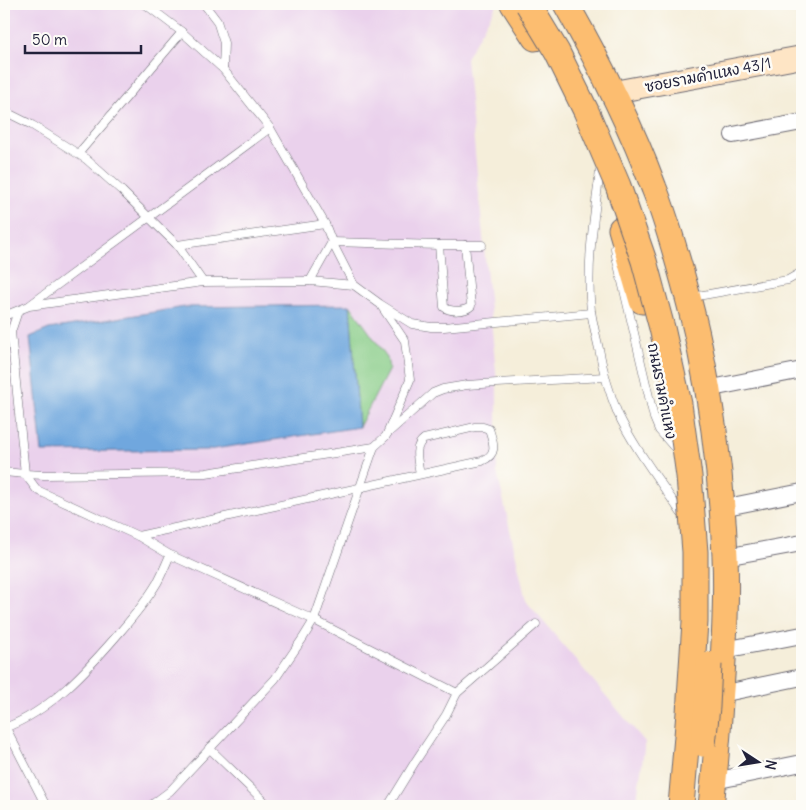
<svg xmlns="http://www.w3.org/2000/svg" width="806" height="810" viewBox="0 0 806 810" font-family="Delius,'Playpen Sans Thai',sans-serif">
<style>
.built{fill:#ead1ec}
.green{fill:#87cc87;stroke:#547761}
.water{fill:#6fa7de;stroke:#48648c}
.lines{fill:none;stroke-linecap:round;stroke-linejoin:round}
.lane-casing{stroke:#6c6973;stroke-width:9}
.street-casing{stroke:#6c6973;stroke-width:18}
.secondary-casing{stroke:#6c6973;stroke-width:24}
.primary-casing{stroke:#6c6973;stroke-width:27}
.lane{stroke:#fff;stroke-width:8}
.street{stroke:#fff;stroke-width:16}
.secondary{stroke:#fee5c5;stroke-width:22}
.primary{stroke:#fcbd6f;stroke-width:25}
.primary-bridge-casing{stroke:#6c6973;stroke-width:27;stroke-linecap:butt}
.primary-bridge{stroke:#fcbd6f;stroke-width:25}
.labels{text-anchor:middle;stroke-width:5;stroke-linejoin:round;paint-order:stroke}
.street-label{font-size:15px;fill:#22223b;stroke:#fdfcf7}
</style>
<rect width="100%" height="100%" fill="#fdfcf7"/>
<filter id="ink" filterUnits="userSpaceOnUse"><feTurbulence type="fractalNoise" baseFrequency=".02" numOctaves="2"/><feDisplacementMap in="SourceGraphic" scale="10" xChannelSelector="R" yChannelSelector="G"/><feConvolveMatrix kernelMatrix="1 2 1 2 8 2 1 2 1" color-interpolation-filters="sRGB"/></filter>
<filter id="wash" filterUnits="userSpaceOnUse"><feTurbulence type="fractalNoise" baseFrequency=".0096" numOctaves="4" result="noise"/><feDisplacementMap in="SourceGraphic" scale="20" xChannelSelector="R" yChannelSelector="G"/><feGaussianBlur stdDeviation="1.12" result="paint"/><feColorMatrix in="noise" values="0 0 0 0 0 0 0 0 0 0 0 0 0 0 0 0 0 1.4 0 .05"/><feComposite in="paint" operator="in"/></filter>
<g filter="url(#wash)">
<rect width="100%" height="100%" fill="#f5eeda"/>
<polygon class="built" points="4,4 497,4 466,58 497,383 497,472 526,601 645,742 636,806 4,806"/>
<polygon class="green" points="350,305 387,357 389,369 359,427"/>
<polygon class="water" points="350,305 359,427 207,450 42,452 30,337 49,329 185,307"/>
</g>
<g filter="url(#ink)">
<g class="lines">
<defs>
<g id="lane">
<polyline points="145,4 182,32 223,69 270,128 325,224 332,242 354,285"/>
<polyline points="204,4 217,21 224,43 223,69"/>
<polyline points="4,111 32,125 86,159 122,191 177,245 203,282"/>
<polyline points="78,154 182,32"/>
<path d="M600,171C594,218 586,265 591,311C593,324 596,336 599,349C603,371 609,392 618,414C635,449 660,481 681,513"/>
<polyline points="332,242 439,245 482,245"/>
<polyline points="177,245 325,224"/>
<path d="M439,245L444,307C450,312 465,312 471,306L465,245"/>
<polyline points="615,248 616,256 654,418 659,430 673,446"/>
<polyline points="310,281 332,242"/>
<polyline points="692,297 788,280 802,272"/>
<polyline points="30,305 270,128"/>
<polyline points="18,311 11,332 25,474 37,490 138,536 170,555 314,620 457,693 446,715 415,762 388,806"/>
<polyline points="4,316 29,306 203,282 310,281 354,285 380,304 412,324 431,327 444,327 591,313"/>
<polyline points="388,433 433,393 443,389 467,385 497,383 605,377"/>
<polyline points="4,472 25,474 44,475 206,473 374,447 386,436 410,380 405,341 382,307"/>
<path d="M138,536L482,461C499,454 493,442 489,429L483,427H475L424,439C413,447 418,461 420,474"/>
<polyline points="457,693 536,624"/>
<path d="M4,728C50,712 89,668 120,632C134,616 147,600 157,583C162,574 166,564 170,555"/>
<polyline points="6,728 46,806"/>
<polyline points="209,748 269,806"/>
<polyline points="150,806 170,791 275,679 303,638 314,620 374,447"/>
</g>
<g id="street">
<polyline points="733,135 802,122"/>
<polyline points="707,389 802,370"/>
<polyline points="722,508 802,492"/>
<polyline points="725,557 802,543"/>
<polyline points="724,650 802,635"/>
<polyline points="721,694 802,677"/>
<polyline points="714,781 802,763"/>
</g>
<polyline id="secondary" points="614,92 802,57"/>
<g id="primary">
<polyline points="513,4 535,38"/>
<path d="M566,4C600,64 630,123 654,188C665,215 673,244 681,272C688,297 695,323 700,349C714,416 722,487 725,556C727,605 724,654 720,702C718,737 715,772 711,806"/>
<polyline points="621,229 642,301"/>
</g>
</defs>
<use href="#lane" class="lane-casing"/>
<use href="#street" class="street-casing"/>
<use href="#secondary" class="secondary-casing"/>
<use href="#primary" class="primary-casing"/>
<use href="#lane" class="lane"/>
<use href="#street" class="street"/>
<use href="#secondary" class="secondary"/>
<use href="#primary" class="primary"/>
<defs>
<g id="primary-bridge">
<polyline points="528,4 557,52 586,111 618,186 644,261 662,328 679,404 689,476 695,552 695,622 689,713 681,806"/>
<polyline points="703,744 707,707 709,664"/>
</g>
</defs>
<use href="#primary-bridge" class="primary-bridge-casing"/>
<use href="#primary-bridge" class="primary-bridge"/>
</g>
</g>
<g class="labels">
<g class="street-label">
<text transform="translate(708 75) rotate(-11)" y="5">ซอยรามคำแหง 43/1</text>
<text transform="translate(662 391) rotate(79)" y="5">ถนนรามคำแหง</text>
</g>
</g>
<rect width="806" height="810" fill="none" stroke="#fdfcf7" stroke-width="20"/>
<g transform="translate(758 762) rotate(102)" stroke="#fdfcf7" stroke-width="4" paint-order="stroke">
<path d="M0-4L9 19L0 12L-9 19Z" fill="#22223b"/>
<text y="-8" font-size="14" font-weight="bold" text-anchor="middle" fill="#22223b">N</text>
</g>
<path d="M25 45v8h116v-8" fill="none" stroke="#22223b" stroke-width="2.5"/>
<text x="32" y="45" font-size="15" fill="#22223b" stroke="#fdfcf7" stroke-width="4" paint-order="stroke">50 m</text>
</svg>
